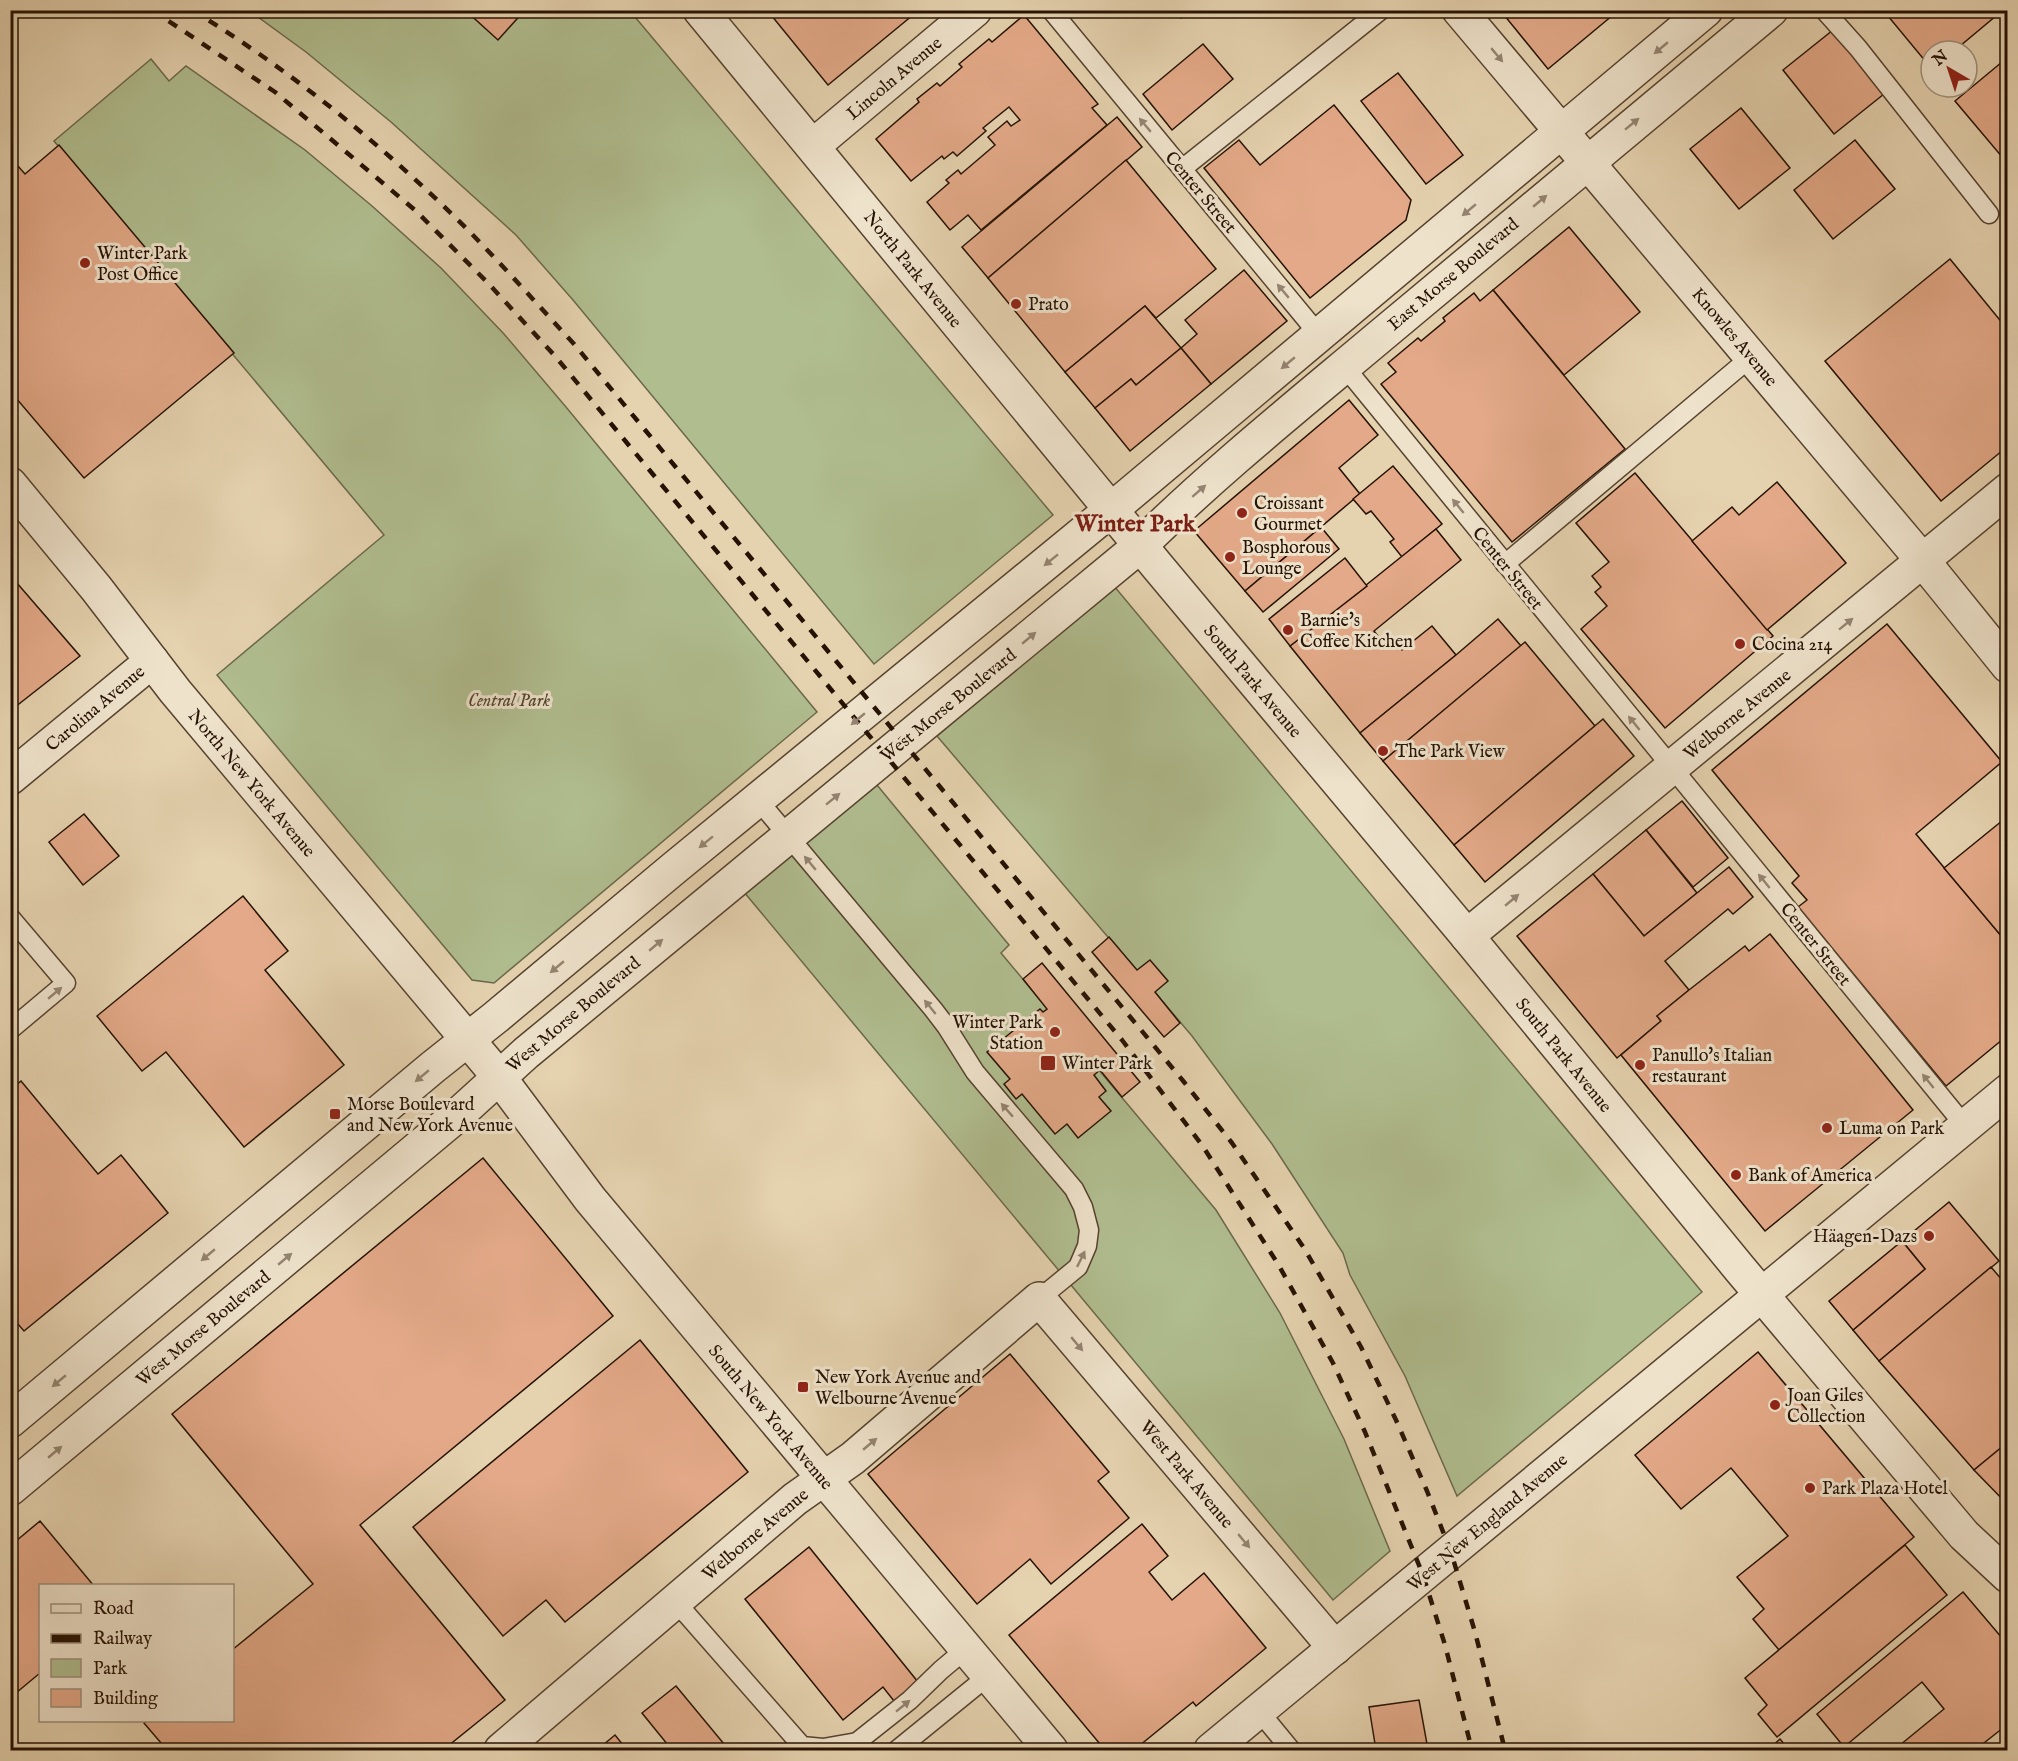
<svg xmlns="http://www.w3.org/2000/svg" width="2018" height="1761" viewBox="0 0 2018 1761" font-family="'IM FELL English',serif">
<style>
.green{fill:#b0bd8f;stroke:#6b684a;stroke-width:1.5}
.building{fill:#e3a988;stroke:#261204;stroke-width:1.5}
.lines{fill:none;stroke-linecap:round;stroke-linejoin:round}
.service-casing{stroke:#56422f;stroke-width:21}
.minor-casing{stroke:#56422f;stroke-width:36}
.tertiary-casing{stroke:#56422f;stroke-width:36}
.service{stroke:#eee2cb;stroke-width:18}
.minor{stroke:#eee2cb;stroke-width:33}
.tertiary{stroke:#eee2cb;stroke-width:33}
.rail{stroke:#261204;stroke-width:4.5;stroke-dasharray:10 10;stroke-linecap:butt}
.oneway{fill:#948471}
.poi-dot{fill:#8f2418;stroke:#eee2cb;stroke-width:2}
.labels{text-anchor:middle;stroke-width:6;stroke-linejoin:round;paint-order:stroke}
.street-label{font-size:18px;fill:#261204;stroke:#eee2cb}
.poi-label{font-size:18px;fill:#261204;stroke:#eee2cb;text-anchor:start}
.park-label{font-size:18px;font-style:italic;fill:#4f452e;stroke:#eee2cb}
.district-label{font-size:24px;font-weight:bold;fill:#7a1f14;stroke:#eee2cb}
</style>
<rect width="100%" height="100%" fill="#e5d2af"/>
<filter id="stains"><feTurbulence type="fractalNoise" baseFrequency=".00333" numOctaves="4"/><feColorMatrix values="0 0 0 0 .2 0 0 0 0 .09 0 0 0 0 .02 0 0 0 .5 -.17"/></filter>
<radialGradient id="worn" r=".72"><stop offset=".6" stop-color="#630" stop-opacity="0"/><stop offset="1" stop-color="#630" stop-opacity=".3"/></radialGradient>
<g class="green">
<polygon points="253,10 630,11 1053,515 874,664 573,300 516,235 391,122 306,52 251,12"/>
<polygon points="151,59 169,81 186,66 305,150 372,206 441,268 504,334 566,407 817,712 494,983 472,980 217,675 384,535 54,141"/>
<polygon points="1114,586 1702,1292 1457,1496 1405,1376 1350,1275 1343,1253 1272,1144 1192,1036 937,736"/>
<polygon points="877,785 1009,945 1001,953 1216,1210 1280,1313 1344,1439 1390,1551 1333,1600 744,892"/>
</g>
<g class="building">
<polygon points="465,10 525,10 498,40"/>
<polygon points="767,10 919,10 828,85"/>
<polygon points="1175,10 1191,10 1181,18"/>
<polygon points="1500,10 1619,10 1548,69"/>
<polygon points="1883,10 2003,10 1954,51 1931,51 1931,68"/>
<polygon points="1024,15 1098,104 1092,108 1107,125 981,230 968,215 950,230 927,202 949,183 946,180 958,170 961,174 995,145 988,137 1007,121 1011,126 1020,120 1009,107 983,128 986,131 957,156 953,152 944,159 942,156 911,181 876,139 919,102 917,99 937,83 940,86 962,67 959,64 989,39 992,42"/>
<polygon points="1833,30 1884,94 1834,134 1783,70"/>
<polygon points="1203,44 1233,79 1172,130 1143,94"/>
<polygon points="2008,57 2008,164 1955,101"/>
<polygon points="1398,73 1463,155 1426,184 1361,101"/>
<polygon points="1334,105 1411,200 1406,220 1310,298 1204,168 1239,140 1260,165"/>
<polygon points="1741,108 1790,168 1739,209 1690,149"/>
<polygon points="1117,117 1142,147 988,278 962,247"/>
<polygon points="1855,140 1895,189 1833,239 1794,190"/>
<polygon points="59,145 234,353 84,478 10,391 10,157 25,174"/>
<polygon points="1126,160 1216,269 1156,318 1145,306 1065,372 988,278"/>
<polygon points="1569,227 1640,312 1564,375 1493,290"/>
<polygon points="1950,259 2008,330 2008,446 1941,501 1825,361"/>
<polygon points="1244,270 1287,321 1211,384 1181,348 1197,334 1185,320"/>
<polygon points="1493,290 1625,449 1512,542 1381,384 1396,372 1388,363 1418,338 1421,341 1445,321 1443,318 1474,293 1480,301"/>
<polygon points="1145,306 1181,348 1136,385 1131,379 1095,408 1065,372"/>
<polygon points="1181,348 1211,384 1130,451 1095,408 1131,379 1136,385"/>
<polygon points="1349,400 1378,435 1339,468 1360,494 1245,591 1194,531"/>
<polygon points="1393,466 1442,524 1402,557 1390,542 1394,539 1371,511 1366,514 1353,499"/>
<polygon points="1635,473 1773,636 1665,728 1581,629 1607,606 1595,592 1601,587 1592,576 1609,562 1576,523"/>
<polygon points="1777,482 1846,563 1767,630 1692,541 1732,507 1739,515"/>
<polygon points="1321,527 1339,549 1263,612 1245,591"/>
<polygon points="1436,529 1461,560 1374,631 1381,640 1389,633 1402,650 1432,626 1456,655 1360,733 1290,646"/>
<polygon points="1345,558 1367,586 1290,646 1269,619"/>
<polygon points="10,575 80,656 10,711"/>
<polygon points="1498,619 1521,646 1383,761 1360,733 1456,655"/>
<polygon points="1887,624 2002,762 1916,834 2008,944 2008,1035 1946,1086 1798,907 1807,900 1792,883 1799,876 1712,770"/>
<polygon points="1525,642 1595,726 1454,845 1383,761"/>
<polygon points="1603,719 1634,756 1485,882 1454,845"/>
<polygon points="1682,801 1728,858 1693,887 1646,830"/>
<polygon points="84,814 119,856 83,885 49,842"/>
<polygon points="2008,816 2008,944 1944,868"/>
<polygon points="1646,830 1697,893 1644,936 1593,874"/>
<polygon points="1729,867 1753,897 1733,914 1728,909 1665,961 1689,990 1657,1016 1661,1021 1617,1058 1517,936 1593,874 1644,936"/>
<polygon points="243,896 288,951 265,970 344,1065 244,1147 166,1052 142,1071 97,1016"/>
<polygon points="1770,934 1913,1110 1765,1231 1621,1055 1661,1021 1657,1016 1689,990 1745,946 1749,951"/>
<polygon points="1109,937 1137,970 1150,960 1168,981 1155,992 1180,1023 1164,1037 1092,952"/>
<polygon points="1042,963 1140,1082 1122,1097 1100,1070 1094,1075 1106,1091 1099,1097 1111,1111 1078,1138 1067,1124 1055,1134 1022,1094 1016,1099 1004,1084 1010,1079 987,1052 1040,1009 1043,1012 1047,1009 1023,979"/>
<polygon points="21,1081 98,1174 121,1155 168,1213 24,1331 10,1315 10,1090"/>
<polygon points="483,1158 613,1316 360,1525 505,1700 443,1750 167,1750 144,1723 148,1720 232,1720 232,1650 313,1584 172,1414"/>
<polygon points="1949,1202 1999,1261 1879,1361 1853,1330 1925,1269 1902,1241"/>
<polygon points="1902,1241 1925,1269 1853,1330 1829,1301"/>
<polygon points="1991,1267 2008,1287 2008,1442 1974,1470 1879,1361"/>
<polygon points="640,1340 748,1472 565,1622 546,1600 503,1636 413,1527"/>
<polygon points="1758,1352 1914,1537 1779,1650 1753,1619 1764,1609 1737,1577 1788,1536 1731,1468 1681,1509 1635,1455"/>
<polygon points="1010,1354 1109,1472 1098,1481 1129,1518 1051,1584 1030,1559 977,1604 868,1474"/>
<polygon points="2008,1442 2008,1505 1974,1470"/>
<polygon points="40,1521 94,1586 40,1586 40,1673 10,1698 10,1546"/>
<polygon points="1142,1524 1168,1556 1149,1572 1172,1600 1204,1573 1266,1648 1196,1706 1193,1702 1134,1750 1105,1750 1009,1635"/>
<polygon points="1905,1545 1947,1595 1777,1737 1758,1714 1767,1705 1745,1678"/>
<polygon points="809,1547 918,1682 894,1701 883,1687 843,1720 745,1599"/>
<polygon points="1963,1592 2008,1645 2008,1724 1975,1750 1894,1750 1944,1709 1922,1682 1844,1747 1817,1714"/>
<polygon points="676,1686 729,1750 672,1750 642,1713"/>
<polygon points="1419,1700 1427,1744 1376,1750 1369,1707"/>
<polygon points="615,1735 627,1750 597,1750"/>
<polygon points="1780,1739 1789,1750 1767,1750 1768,1750"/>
<polygon points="1427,1744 1428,1750 1386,1750"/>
</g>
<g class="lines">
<defs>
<g id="service">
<polyline points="1051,10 1320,336"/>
<polyline points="1824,10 1858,48 1989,214"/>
<polyline points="1182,169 1381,10"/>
<polyline points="1344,366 1965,1126"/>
<polyline points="1505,564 1751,357"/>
<polyline points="758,800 933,1009 946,1026 975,1072 1074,1189 1083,1207 1089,1230 1087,1246 1078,1267 1039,1299"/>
<polyline points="10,917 66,983 10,1030"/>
<polyline points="675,1601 802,1746 823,1748 857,1742 910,1700 941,1670 966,1649"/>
<polyline points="1259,1711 1291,1750"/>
<polyline points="897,1750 988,1676"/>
</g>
<g id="minor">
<polyline points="1459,10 1923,561 2008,666"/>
<polyline points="813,146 975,10"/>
<polyline points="1112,509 1706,10"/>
<path d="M1141,545C1217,470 1302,402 1384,333C1512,225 1641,117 1771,10"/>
<polyline points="10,778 152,661"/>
<polyline points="1467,936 2008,490"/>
<polyline points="501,1750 795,1499 853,1458 1039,1299 1335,1648"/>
</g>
<g id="tertiary">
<polyline points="700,10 1158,567 1467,936 1740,1269 1964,1535 2008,1576"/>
<polyline points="10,484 96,588 175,691 499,1077 590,1199 1051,1750"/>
<polyline points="10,1421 433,1067 496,1017 673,869 1112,509"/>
<polyline points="10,1489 460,1113 526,1053 1141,545"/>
<polyline points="1211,1750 2008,1091"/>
</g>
</defs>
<use href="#service" class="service-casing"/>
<use href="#minor" class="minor-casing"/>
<use href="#tertiary" class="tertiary-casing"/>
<use href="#service" class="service"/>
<use href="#minor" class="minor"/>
<use href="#tertiary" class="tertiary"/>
<g class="rail">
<polyline points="152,10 275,92 416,211 487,282 555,356 901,774 1122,1040 1202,1145 1278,1264 1333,1363 1365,1432 1423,1575 1445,1645 1472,1750"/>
<path d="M192,10C292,71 386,148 469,231C505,268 539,306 574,344L1184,1082L1232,1143L1304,1248L1361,1347L1396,1420L1427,1491L1451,1552L1475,1632L1505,1750"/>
</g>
</g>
<defs><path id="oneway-solid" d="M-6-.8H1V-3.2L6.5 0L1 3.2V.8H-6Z" transform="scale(1.5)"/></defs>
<g class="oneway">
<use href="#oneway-solid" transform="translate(1661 48) rotate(140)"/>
<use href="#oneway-solid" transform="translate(1497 55) rotate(50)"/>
<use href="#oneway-solid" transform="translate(1632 124) rotate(-39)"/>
<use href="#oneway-solid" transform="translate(1145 125) rotate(-130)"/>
<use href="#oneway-solid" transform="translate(1540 201) rotate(-40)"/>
<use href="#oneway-solid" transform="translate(1469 210) rotate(140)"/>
<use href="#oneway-solid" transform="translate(1283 291) rotate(-130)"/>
<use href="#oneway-solid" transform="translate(1288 363) rotate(140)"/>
<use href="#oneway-solid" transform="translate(1199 491) rotate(-41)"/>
<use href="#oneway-solid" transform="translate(1458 506) rotate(-129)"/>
<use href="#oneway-solid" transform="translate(1051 560) rotate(141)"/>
<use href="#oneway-solid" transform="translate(1846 624) rotate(-39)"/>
<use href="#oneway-solid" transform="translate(1029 638) rotate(-40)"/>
<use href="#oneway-solid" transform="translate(858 719) rotate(140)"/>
<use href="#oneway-solid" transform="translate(1634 723) rotate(-129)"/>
<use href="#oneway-solid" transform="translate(833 799) rotate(-39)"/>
<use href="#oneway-solid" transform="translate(706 842) rotate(141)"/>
<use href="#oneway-solid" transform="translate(810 863) rotate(-130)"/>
<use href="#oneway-solid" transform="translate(1764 881) rotate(-129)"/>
<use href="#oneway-solid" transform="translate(1512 900) rotate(-40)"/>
<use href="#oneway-solid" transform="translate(656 945) rotate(-40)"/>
<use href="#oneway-solid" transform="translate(557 967) rotate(140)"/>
<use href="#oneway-solid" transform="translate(55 993) rotate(-40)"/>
<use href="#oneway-solid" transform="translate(930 1007) rotate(-129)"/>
<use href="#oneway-solid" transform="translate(422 1076) rotate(140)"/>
<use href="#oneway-solid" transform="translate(1928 1081) rotate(-129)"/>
<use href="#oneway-solid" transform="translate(1007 1110) rotate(-131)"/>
<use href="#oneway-solid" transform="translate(208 1255) rotate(140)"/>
<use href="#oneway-solid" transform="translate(285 1259) rotate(-40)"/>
<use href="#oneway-solid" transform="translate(1081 1259) rotate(-64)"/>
<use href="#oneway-solid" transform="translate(1077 1344) rotate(50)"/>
<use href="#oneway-solid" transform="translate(59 1381) rotate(140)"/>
<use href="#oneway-solid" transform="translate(870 1444) rotate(-40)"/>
<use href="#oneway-solid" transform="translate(55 1452) rotate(-40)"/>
<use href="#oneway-solid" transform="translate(1244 1541) rotate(50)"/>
<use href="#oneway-solid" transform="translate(903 1706) rotate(-39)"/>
</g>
<g class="poi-dot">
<circle cx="85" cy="263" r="6"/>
<circle cx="1016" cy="304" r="6"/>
<circle cx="1242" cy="513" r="6"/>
<circle cx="1230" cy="557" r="6"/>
<circle cx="1288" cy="630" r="6"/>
<circle cx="1740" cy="644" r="6"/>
<circle cx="1383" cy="751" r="6"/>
<circle cx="1055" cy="1032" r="6"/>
<rect x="1040" y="1055" width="16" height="16" rx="3"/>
<circle cx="1640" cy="1065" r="6"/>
<rect x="329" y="1108" width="12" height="12" rx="3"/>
<circle cx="1827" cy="1128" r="6"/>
<circle cx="1736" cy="1175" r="6"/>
<circle cx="1929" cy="1236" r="6"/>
<rect x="797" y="1381" width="12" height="12" rx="3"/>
<circle cx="1775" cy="1405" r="6"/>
<circle cx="1810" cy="1488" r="6"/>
</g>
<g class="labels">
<g class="street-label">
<text transform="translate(894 78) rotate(-40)" y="6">Lincoln Avenue</text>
<text transform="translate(1201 192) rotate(50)" y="6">Center Street</text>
<text transform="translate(913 269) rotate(51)" y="6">North Park Avenue</text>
<text transform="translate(1453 274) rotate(-40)" y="6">East Morse Boulevard</text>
<text transform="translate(1735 337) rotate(50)" y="6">Knowles Avenue</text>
<text transform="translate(1508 568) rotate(51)" y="6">Center Street</text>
<text transform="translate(1253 681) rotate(50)" y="6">South Park Avenue</text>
<text transform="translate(948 705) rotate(-39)" y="6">West Morse Boulevard</text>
<text transform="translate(95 708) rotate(-40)" y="6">Carolina Avenue</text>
<text transform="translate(1737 714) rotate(-39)" y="6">Welborne Avenue</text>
<text transform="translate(252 783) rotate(50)" y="6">North New York Avenue</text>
<text transform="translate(1816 944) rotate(51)" y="6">Center Street</text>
<text transform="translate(573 1014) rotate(-40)" y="6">West Morse Boulevard</text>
<text transform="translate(1564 1055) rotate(51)" y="6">South Park Avenue</text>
<text transform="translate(203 1328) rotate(-40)" y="6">West Morse Boulevard</text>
<text transform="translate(771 1417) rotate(50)" y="6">South New York Avenue</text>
<text transform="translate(1187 1474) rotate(50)" y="6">West Park Avenue</text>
<text transform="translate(1487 1522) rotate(-40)" y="6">West New England Avenue</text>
<text transform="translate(755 1534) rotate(-40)" y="6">Welborne Avenue</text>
</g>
<g class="poi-label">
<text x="97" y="259">Winter Park<tspan x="97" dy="21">Post Office</tspan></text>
<text x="1028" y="310">Prato</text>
<text x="1254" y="509">Croissant<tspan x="1254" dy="21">Gourmet</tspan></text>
<text x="1242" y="553">Bosphorous<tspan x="1242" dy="21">Lounge</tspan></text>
<text x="1300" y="626">Barnie's<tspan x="1300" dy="21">Coffee Kitchen</tspan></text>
<text x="1752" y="650">Cocina 214</text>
<text x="1395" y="757">The Park View</text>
<text x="1043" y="1028" text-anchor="end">Winter Park<tspan x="1043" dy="21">Station</tspan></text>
<text x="1652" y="1061">Panullo's Italian<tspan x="1652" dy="21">restaurant</tspan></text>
<text x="1062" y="1069">Winter Park</text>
<text x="347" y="1110">Morse Boulevard<tspan x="347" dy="21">and New York Avenue</tspan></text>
<text x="1839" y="1134">Luma on Park</text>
<text x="1748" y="1181">Bank of America</text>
<text x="1917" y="1242" text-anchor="end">Häagen-Dazs</text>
<text x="815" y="1383">New York Avenue and<tspan x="815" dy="21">Welbourne Avenue</tspan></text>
<text x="1787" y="1401">Joan Giles<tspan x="1787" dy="21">Collection</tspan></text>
<text x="1822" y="1494">Park Plaza Hotel</text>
</g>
<g class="park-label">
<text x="509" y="706">Central Park</text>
</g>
<g class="district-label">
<text x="1135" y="531">Winter Park</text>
</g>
</g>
<rect width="2018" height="1761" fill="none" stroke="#e5d2af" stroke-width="36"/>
<rect x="12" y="12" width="1994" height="1737" fill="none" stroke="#261204" stroke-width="3"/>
<rect x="18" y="18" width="1982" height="1725" fill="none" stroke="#261204" stroke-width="1.5"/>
<rect x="39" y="1584" width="195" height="138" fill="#eee2cb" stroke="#9e8f7b" stroke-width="1.5"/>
<rect x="51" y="1604" width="30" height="9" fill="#eee2cb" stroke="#9e8f7b" stroke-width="1.5"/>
<text x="93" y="1614" font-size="18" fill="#261204">Road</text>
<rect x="51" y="1634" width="30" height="9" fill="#261204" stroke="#9e8f7b" stroke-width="1.5"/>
<text x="93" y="1644" font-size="18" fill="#261204">Railway</text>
<rect x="51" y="1659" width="30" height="18" fill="#b0bd8f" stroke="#9e8f7b" stroke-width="1.5"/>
<text x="93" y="1674" font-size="18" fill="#261204">Park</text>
<rect x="51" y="1689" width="30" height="18" fill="#e3a988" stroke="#9e8f7b" stroke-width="1.5"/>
<text x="93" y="1704" font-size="18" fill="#261204">Building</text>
<g transform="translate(1949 69) rotate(321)"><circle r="28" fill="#eee2cb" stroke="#9e8f7b" stroke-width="1.5"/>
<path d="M0-4.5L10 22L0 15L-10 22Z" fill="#8f2418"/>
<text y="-9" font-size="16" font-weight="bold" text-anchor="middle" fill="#261204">N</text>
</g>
<rect width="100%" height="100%" filter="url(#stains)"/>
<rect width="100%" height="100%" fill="url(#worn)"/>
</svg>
